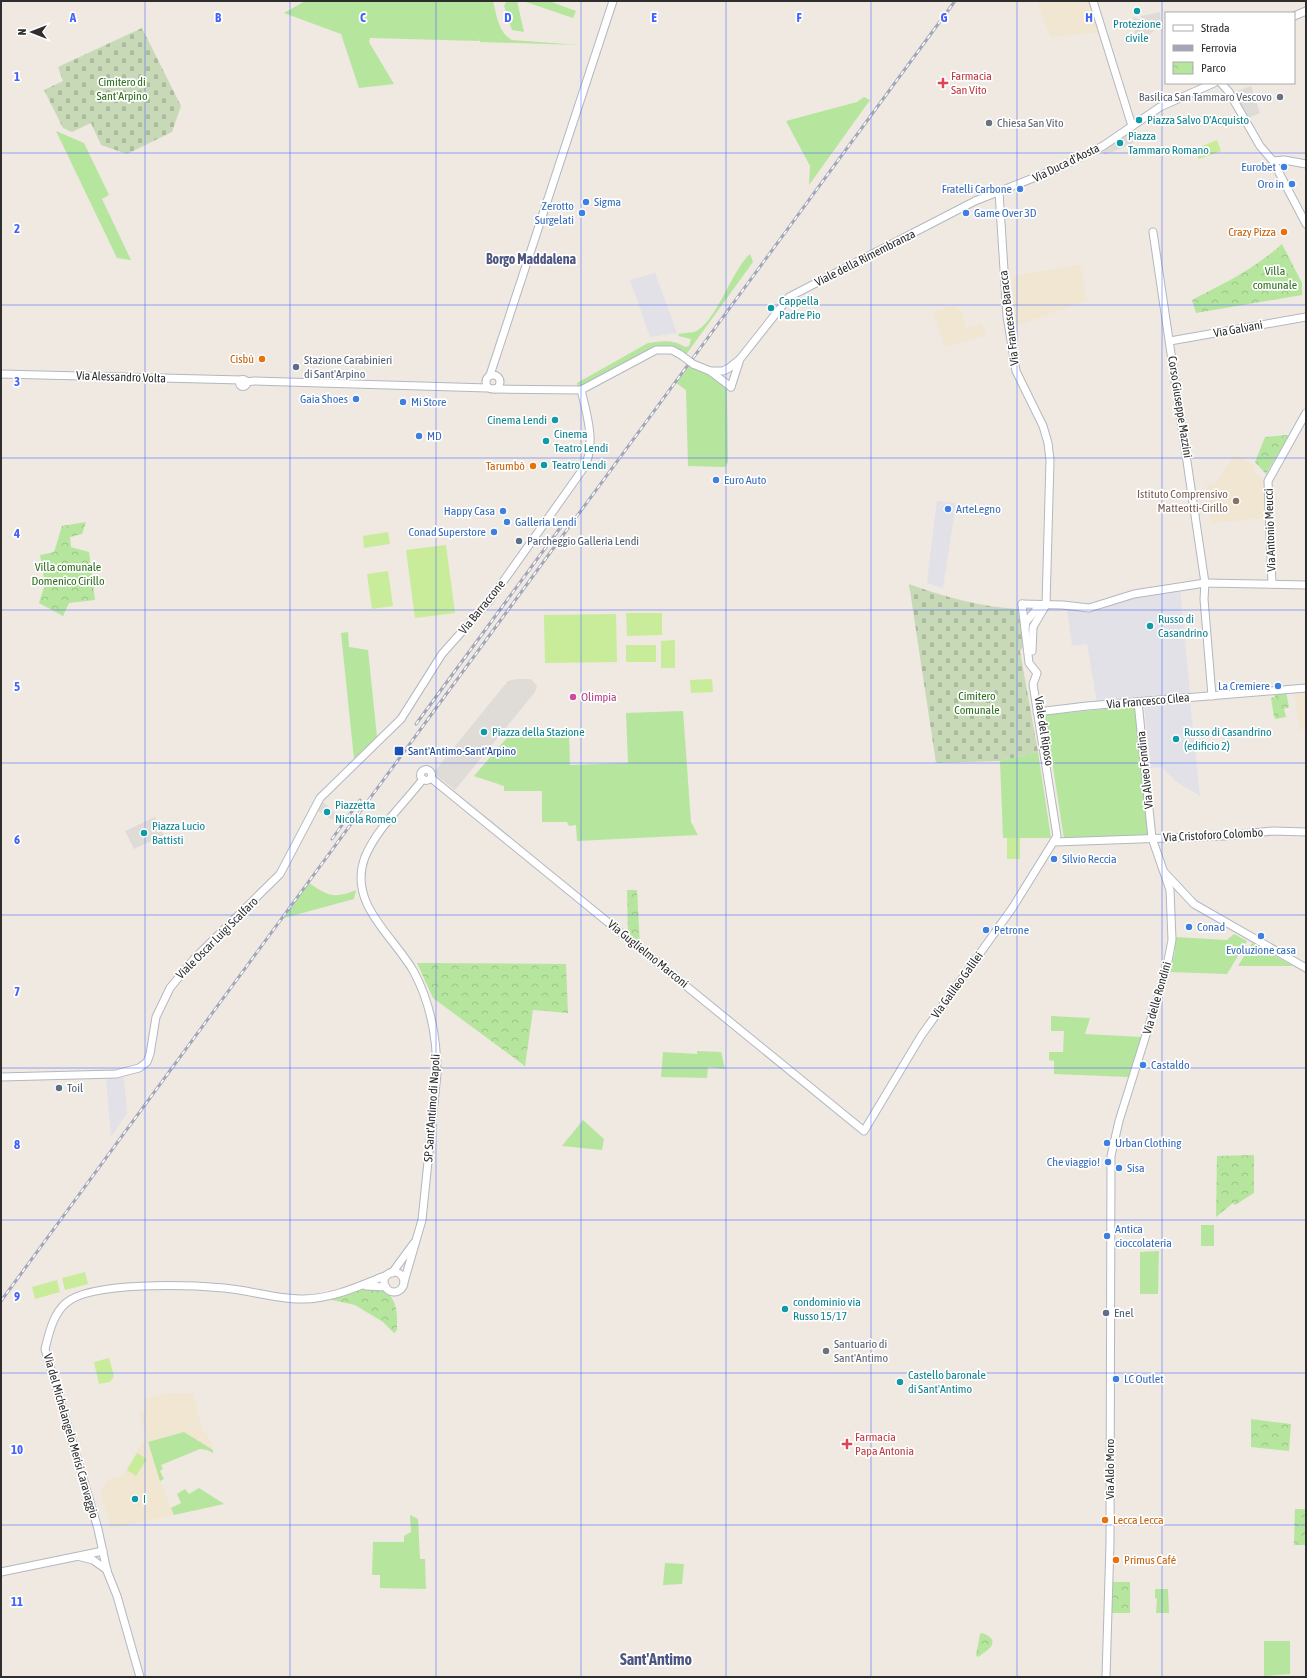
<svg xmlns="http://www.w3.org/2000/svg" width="1307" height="1678" viewBox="0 0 1307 1678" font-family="'Asap Condensed',sans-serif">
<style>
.industrial{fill:#e3e1e8}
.education{fill:#f0e6d1}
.grass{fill:#b6e59e}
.cemetery{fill:url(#cemetery-stones)}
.park{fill:url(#park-crowns)}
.pitch{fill:#c9ec9a}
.plaza{fill:#dfdcd8}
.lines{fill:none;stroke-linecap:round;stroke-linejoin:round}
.secondary-casing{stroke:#b4b7c1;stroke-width:9}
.secondary{stroke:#fff;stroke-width:7}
.rail-casing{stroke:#a3a6b8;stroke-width:3}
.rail{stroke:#fff;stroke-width:1.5;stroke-dasharray:4.5;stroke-linecap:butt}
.secondary-bridge-casing{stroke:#b4b7c1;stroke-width:9;stroke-linecap:butt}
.secondary-bridge{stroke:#fff;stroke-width:7}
.grid{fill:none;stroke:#4264fb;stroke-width:1;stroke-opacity:0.55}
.culture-dot{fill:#0f9aa8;stroke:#fff;stroke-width:1.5}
.health-dot{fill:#e0444e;stroke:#fff;stroke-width:1.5}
.worship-dot{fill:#6b7280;stroke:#fff;stroke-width:1.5}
.shop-dot{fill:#3f7fe0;stroke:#fff;stroke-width:1.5}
.food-dot{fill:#e8710a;stroke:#fff;stroke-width:1.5}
.service-dot{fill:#5c6f8a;stroke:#fff;stroke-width:1.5}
.education-dot{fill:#8d6e63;stroke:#fff;stroke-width:1.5}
.hotel-dot{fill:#d1479c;stroke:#fff;stroke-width:1.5}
.transit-dot{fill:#1a4fb4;stroke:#fff;stroke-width:1.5}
.labels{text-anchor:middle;stroke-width:3.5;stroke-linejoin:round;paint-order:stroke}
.culture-label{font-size:12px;fill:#0d838f;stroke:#fff;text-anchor:start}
.health-label{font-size:12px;fill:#be3a42;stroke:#fff;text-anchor:start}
.park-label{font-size:12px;fill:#2c6e1b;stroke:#fff}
.worship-label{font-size:12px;fill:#5b616d;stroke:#fff;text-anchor:start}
.street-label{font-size:12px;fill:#2e2e2e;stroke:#fff}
.shop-label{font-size:12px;fill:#366cbe;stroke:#fff;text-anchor:start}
.food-label{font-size:12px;fill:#c56008;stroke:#fff;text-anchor:end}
.service-label{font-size:12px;fill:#4e5e75;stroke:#fff;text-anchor:start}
.education-label{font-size:12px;fill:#785e54;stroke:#fff;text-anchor:end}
.hotel-label{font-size:12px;fill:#b23c85;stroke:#fff;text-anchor:start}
.transit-label{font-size:12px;fill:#164399;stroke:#fff;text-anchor:start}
.quarter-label{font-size:14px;font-weight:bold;fill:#4d5680;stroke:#fff}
.district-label{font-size:16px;font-weight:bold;fill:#4d5680;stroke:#fff}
.grid-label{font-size:13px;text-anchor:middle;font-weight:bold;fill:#4264fb;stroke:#fff;stroke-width:3.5;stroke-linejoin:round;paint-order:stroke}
</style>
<defs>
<pattern id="cemetery-stones" width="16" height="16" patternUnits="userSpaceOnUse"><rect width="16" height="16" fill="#c8d9b8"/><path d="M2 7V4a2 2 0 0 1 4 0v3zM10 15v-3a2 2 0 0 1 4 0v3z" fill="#acbb9e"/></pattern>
<pattern id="park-crowns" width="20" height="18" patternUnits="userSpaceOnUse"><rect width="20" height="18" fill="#b6e59e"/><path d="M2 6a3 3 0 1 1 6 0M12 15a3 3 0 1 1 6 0" fill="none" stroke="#9dc588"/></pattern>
</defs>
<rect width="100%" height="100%" fill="#efe9e1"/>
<g class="industrial">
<polygon points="655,273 677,333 650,337 630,280"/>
<polygon points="937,501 956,503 943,588 927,583"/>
<polygon points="1180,588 1190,694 1097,703 1087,644 1072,646 1067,610 1088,612 1102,610 1120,600"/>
<polygon points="1190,701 1200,796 1175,781 1162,767 1151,768 1144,705"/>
<polygon points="124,1077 127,1113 111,1137 106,1078"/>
</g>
<g class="education">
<polygon points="1038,1 1090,1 1099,30 1096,33 1051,37 1045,24"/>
<polygon points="1080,265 1087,300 1016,326 1012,276"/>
<polygon points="954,305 957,310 960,309 967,328 982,323 986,335 945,347 933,312"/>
<polygon points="1235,454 1255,466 1253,472 1263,479 1264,518 1211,523 1206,485 1216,483"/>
<polygon points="1306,691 1306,729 1300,730 1294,693"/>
<polygon points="193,1393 202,1431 208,1435 213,1450 184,1432 148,1442 161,1483 174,1515 110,1529 108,1524 110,1521 100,1493 109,1479 123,1475 146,1437 140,1415 145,1408 143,1406 145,1403 145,1399 164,1394"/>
</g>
<g class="grass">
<path d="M305,1H493C497,16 498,32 512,40L579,45L480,42L479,38V41L370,38L369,42L394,84L359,88L341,34L284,13Z"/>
<polygon points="510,1 517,1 524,32 512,30 504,6 506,2"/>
<polygon points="523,1 549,1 576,11 573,18"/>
<polygon points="864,97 870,100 809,185 810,166 786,121 857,102"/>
<polygon points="56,131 84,143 109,195 102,199 131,260 117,258"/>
<path d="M750,254L753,262L685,356L670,347L578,387L577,383L648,343C662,341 673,339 685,347L689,346L691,339L679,336L678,334C683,333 689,333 694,332C716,324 731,271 750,254Z"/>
<polygon points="690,364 698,370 708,373 726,387 727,390 728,462 725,467 688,466 686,390 676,383"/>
<polygon points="348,632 349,647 368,650 377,737 354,759 341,633"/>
<polygon points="1135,706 1148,836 1064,839 1045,715"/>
<polygon points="683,711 691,822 698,835 577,841 576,825 569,826 567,822 542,822 542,791 504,791 504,786 474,776 511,733 569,733 570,765 628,763 626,713"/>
<polygon points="1038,752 1051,838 1003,838 1000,761"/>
<path d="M309,883C328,896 334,899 356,890L354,899L284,918Z"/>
<polygon points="1234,934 1247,941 1227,974 1170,972 1175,951 1175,937 1227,940"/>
<polygon points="1252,943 1293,966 1238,966"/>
<polygon points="1051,1016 1090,1018 1085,1034 1141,1037 1129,1077 1054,1074 1054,1061 1049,1060 1049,1052 1063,1052 1064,1031 1051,1031"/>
<polygon points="697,1051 721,1052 725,1069 708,1067 707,1078 661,1077 663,1052 697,1054"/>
<polygon points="583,1120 604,1139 602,1150 562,1146"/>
<rect x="1201" y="1225" width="13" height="21"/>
<polygon points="1159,1251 1158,1294 1140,1294 1140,1252"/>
<polygon points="184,1432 213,1450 213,1453 207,1450 200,1449 161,1465 163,1469 160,1471 164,1479 160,1481 148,1442"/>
<polygon points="199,1488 224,1504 174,1515 171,1508 181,1503 177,1494 185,1489 189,1494"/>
<polygon points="410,1515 418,1519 420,1559 425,1559 426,1589 380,1588 380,1575 372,1575 373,1542 404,1542 404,1536 411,1532"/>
<polygon points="665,1563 684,1564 682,1584 663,1585"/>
<polygon points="1155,1589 1168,1589 1169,1613 1156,1613 1157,1599 1155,1598"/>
<polygon points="1264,1641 1290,1641 1290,1674 1264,1676"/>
</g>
<g class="cemetery">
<polygon points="142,28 181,106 172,132 127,154 101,145 91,123 72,132 63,128 44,90 63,81 58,67"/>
<path d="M909,584C945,597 980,607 1019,609L1023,647L1020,651L1038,752L1000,761L936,763Z"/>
</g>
<g class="park">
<path d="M1282,244L1302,283V295L1196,313L1192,300C1225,283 1254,269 1282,244Z"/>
<polygon points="1287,435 1288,437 1266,474 1255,462 1265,437"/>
<polygon points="86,522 82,534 70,537 71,547 89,552 95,600 69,603 63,616 39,603 45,584 40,555 54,552 62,526"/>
<polygon points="1286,692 1289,707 1284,709 1286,717 1276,719 1274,717 1271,698 1275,697 1274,693"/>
<polygon points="627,890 637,890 640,946 628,935"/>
<polygon points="417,963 566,964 568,1013 533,1010 525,1066 433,998"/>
<polygon points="1254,1155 1254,1193 1235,1205 1233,1203 1216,1217 1217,1156"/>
<path d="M373,1288C397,1291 398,1311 397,1330L394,1333L383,1322L355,1305L327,1299L361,1289Z"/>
<polygon points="1251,1419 1291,1424 1289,1451 1251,1447"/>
<polygon points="1295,1509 1306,1509 1306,1545 1294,1545"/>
<rect x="1112" y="1582" width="18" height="31"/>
<path d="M982,1633C1003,1641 988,1650 978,1657L976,1655L980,1634Z"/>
</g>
<g class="pitch">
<polygon points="1217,140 1221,151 1199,159 1195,149"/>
<polygon points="388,532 390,544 364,548 363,536"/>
<polygon points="446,545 455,613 415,618 406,550"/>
<polygon points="388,571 393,606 372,609 367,574"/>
<polygon points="626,613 662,613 662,635 627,636"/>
<polygon points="616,614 617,662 545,663 544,615"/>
<polygon points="675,640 675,668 661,668 661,641"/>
<rect x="626" y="645" width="30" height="17"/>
<polygon points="712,679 713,692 691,693 690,680"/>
<rect x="1007" y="838" width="13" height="21"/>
<polygon points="85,1272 88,1284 65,1290 62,1278"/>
<polygon points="57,1280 60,1292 35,1299 32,1287"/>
<polygon points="109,1358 114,1376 110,1382 99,1384 94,1362"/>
<polygon points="137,1453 147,1459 136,1476 127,1470"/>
</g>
<g class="plaza">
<polygon points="1160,12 1161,25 1147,36 1135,37 1133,17 1141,20 1141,16"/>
<polygon points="1251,86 1260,113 1246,119 1232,93"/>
<polygon points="1130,129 1134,130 1138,141 1105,155 1102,150"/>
<polygon points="517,679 531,679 537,686 535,692 455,790 433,773 508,681"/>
<polygon points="321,800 337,815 332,820 315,809"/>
<polygon points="155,817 164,835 134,849 125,831"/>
</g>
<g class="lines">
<defs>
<g id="secondary">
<polyline points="1093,1 1132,126"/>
<polyline points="1294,16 1306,11"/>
<polyline points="1221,83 1229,92 1260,146 1273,161 1306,224"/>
<polyline points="1273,161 1284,160 1306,164"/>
<polyline points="999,192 1007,316 1016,371 1043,426 1048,443 1050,460 1046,605 1033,627 1032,651"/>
<polyline points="1153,232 1205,583 1204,599 1212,696"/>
<polyline points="1170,341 1306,317"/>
<polyline points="693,364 710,371 723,371 729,368 740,359 789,297 975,201 1056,169 1103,146 1160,107 1214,83"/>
<polyline points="710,371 731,387"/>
<polyline points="1,374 242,380"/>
<circle cx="493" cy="382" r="7"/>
<polyline points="490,375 613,1"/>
<circle cx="243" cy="383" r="3.5"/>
<polyline points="246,382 254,381 488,388"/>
<polyline points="731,387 740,359"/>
<polyline points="495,389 581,390 656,350 672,350 681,355"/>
<polyline points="1272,584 1268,481 1306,413"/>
<polyline points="1022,604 1063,605 1089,608 1134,594 1205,583 1306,585"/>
<polyline points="1025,628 1026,622 1040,605"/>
<polyline points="1037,712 1087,706 1306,688"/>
<circle cx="426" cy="775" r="5.5"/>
<polyline points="431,778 864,1131 921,1036 1013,907 1057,836 1033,684 1037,673 1029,663 1022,604"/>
<polyline points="1055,842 1224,836 1273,831 1306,832"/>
<polyline points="1165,873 1194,904 1306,968"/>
<path d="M1,1077L116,1074L139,1068L147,1062L150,1054L156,1017L170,988L194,959L280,874L320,798L401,719L442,654L490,600L583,469C597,447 587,414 581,390"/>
<circle cx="394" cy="1282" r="10"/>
<polyline points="392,1273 414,1243"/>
<path d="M404,1282L422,1220L437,1074C437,1038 431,1004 414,972C394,936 347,904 365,857C377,828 404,804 423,779"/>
<polyline points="366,1286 386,1287"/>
<polyline points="81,1557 93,1560 107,1570"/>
<polyline points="1,1572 103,1551"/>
<path d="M140,1677L117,1596L107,1571L98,1529L45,1349C49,1333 53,1314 66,1303C91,1281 190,1285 224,1288C249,1290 275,1299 300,1299C330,1300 359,1286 387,1275"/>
<polyline points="1106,1677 1110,1543 1111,1156 1119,1121 1166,971 1172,940 1170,890 1152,838 1138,702"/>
</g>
</defs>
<use href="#secondary" class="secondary-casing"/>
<use href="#secondary" class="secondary"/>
<defs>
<g id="rail">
<polyline points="416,724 563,524"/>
<polyline points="332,839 360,800"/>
<polyline points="1,1301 955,1"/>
</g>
</defs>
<use href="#rail" class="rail-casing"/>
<use href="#rail" class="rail"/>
<defs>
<polyline id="secondary-bridge" points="681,355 693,364"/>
</defs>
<use href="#secondary-bridge" class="secondary-bridge-casing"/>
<use href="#secondary-bridge" class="secondary-bridge"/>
</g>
<path class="grid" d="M145,1V1677M290,1V1677M436,1V1677M581,1V1677M726,1V1677M871,1V1677M1017,1V1677M1162,1V1677M1,153H1306M1,305H1306M1,458H1306M1,610H1306M1,763H1306M1,915H1306M1,1068H1306M1,1220H1306M1,1373H1306M1,1525H1306"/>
<g class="culture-dot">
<circle cx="1137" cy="11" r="4"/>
<circle cx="1139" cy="120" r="4"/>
<circle cx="1120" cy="143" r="4"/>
<circle cx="771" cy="308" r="4"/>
<circle cx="555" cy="420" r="4"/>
<circle cx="546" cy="441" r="4"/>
<circle cx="544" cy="465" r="4"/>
<circle cx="1150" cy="626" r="4"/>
<circle cx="484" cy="732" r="4"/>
<circle cx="1176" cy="739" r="4"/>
<circle cx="327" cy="812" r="4"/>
<circle cx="144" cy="833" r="4"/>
<circle cx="785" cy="1309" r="4"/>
<circle cx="900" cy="1382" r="4"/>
<circle cx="135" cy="1499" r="4"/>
</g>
<g class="health-dot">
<path d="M941 77h4v4h4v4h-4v4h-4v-4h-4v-4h4z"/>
<path d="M845 1438h4v4h4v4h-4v4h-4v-4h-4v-4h4z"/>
</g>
<g class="worship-dot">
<circle cx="1280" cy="97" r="4"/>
<circle cx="989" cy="123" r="4"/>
<circle cx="826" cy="1351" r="4"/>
</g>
<g class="shop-dot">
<circle cx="1284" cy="167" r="4"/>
<circle cx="1292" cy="184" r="4"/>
<circle cx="1020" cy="189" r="4"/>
<circle cx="586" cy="202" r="4"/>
<circle cx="582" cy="213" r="4"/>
<circle cx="966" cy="213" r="4"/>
<circle cx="356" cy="399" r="4"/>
<circle cx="403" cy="402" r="4"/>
<circle cx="419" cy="436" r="4"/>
<circle cx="716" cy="480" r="4"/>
<circle cx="948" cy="509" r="4"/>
<circle cx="503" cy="511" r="4"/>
<circle cx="507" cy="522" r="4"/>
<circle cx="494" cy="532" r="4"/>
<circle cx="1278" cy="686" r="4"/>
<circle cx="1054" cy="859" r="4"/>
<circle cx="1189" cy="927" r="4"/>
<circle cx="986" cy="930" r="4"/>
<circle cx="1261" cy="936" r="4"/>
<circle cx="1143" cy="1065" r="4"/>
<circle cx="1107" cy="1143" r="4"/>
<circle cx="1108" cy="1162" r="4"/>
<circle cx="1119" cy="1168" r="4"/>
<circle cx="1107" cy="1236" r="4"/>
<circle cx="1116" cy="1379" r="4"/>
</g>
<g class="food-dot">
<circle cx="1284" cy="232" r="4"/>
<circle cx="262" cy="359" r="4"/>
<circle cx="533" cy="466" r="4"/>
<circle cx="1105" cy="1520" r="4"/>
<circle cx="1116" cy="1560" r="4"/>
</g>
<g class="service-dot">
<circle cx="296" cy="367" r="4"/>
<circle cx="519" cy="541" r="4"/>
<circle cx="59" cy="1088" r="4"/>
<circle cx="1106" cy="1313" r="4"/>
</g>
<circle class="education-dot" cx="1236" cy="501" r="4"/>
<circle class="hotel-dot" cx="573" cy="697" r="4"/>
<rect class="transit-dot" x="394" y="746" width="10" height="10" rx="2"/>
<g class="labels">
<g class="culture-label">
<text x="1137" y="28" text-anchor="middle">Protezione<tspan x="1137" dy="14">civile</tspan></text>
<text x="1147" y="124">Piazza Salvo D'Acquisto</text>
<text x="1128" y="140">Piazza<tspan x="1128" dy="14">Tammaro Romano</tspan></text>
<text x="779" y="305">Cappella<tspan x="779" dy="14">Padre Pio</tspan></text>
<text x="547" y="424" text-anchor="end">Cinema Lendi</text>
<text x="554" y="438">Cinema<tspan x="554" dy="14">Teatro Lendi</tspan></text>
<text x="552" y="469">Teatro Lendi</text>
<text x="1158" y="623">Russo di<tspan x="1158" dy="14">Casandrino</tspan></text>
<text x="492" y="736">Piazza della Stazione</text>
<text x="1184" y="736">Russo di Casandrino<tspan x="1184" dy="14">(edificio 2)</tspan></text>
<text x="335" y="809">Piazzetta<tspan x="335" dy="14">Nicola Romeo</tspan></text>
<text x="152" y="830">Piazza Lucio<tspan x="152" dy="14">Battisti</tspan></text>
<text x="793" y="1306">condominio via<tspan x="793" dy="14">Russo 15/17</tspan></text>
<text x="908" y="1379">Castello baronale<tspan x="908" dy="14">di Sant'Antimo</tspan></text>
<text x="143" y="1503">I</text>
</g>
<g class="health-label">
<text x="951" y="80">Farmacia<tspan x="951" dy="14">San Vito</tspan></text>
<text x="855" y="1441">Farmacia<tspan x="855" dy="14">Papa Antonia</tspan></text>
</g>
<g class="park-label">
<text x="122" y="86">Cimitero di<tspan x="122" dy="14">Sant'Arpino</tspan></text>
<text x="1275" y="275">Villa<tspan x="1275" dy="14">comunale</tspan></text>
<text x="68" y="571">Villa comunale<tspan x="68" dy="14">Domenico Cirillo</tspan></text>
<text x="977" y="700">Cimitero<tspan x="977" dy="14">Comunale</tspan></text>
</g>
<g class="worship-label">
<text x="1272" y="101" text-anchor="end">Basilica San Tammaro Vescovo</text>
<text x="997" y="127">Chiesa San Vito</text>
<text x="834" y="1348">Santuario di<tspan x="834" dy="14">Sant'Antimo</tspan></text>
</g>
<g class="street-label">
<text transform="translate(1066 163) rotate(-26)" y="4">Via Duca d'Aosta</text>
<text transform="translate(865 258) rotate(-27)" y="4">Viale della Rimembranza</text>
<text transform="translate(1009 318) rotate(-97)" y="4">Via Francesco Baracca</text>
<text transform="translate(1238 329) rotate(-10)" y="4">Via Galvani</text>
<text transform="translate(121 377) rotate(2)" y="4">Via Alessandro Volta</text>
<text transform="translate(1180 407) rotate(81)" y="4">Corso Giuseppe Mazzini</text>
<text transform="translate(1270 530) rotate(-92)" y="4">Via Antonio Meucci</text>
<text transform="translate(482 607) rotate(-51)" y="4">Via Barraccone</text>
<text transform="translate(1148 701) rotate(-5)" y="4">Via Francesco Cilea</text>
<text transform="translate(1044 731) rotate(81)" y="4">Viale del Riposo</text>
<text transform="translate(1145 770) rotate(-96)" y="4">Via Alveo Fondina</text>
<text transform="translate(1213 835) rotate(-3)" y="4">Via Cristoforo Colombo</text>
<text transform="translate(217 938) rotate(-45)" y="4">Viale Oscar Luigi Scalfaro</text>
<text transform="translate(648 954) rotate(39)" y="4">Via Guglielmo Marconi</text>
<text transform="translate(957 985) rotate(-54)" y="4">Via Galileo Galilei</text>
<text transform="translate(1157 998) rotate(-74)" y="4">Via delle Rondini</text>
<text transform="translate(432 1108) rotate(-86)" y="4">SP Sant'Antimo di Napoli</text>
<text transform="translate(71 1436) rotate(74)" y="4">Via del Michelangelo Merisi Caravaggio</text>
<text transform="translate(1110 1469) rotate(-90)" y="4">Via Aldo Moro</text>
</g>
<g class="shop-label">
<text x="1276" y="171" text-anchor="end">Eurobet</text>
<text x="1284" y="188" text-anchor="end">Oro in</text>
<text x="1012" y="193" text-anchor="end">Fratelli Carbone</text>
<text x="594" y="206">Sigma</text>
<text x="574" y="210" text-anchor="end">Zerotto<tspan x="574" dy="14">Surgelati</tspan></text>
<text x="974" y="217">Game Over 3D</text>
<text x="348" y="403" text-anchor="end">Gaia Shoes</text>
<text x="411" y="406">Mi Store</text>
<text x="427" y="440">MD</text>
<text x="724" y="484">Euro Auto</text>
<text x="956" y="513">ArteLegno</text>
<text x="495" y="515" text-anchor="end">Happy Casa</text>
<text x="515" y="526">Galleria Lendi</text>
<text x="486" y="536" text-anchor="end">Conad Superstore</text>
<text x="1270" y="690" text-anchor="end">La Cremiere</text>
<text x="1062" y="863">Silvio Reccia</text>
<text x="1197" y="931">Conad</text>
<text x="994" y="934">Petrone</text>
<text x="1261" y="954" text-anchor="middle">Evoluzione casa</text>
<text x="1151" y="1069">Castaldo</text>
<text x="1115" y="1147">Urban Clothing</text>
<text x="1100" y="1166" text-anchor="end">Che viaggio!</text>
<text x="1127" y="1172">Sisa</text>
<text x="1115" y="1233">Antica<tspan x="1115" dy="14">cioccolateria</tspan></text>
<text x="1124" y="1383">LC Outlet</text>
</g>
<g class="food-label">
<text x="1276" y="236">Crazy Pizza</text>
<text x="254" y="363">Cisbù</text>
<text x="525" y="470">Tarumbò</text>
<text x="1113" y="1524" text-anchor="start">Lecca Lecca</text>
<text x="1124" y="1564" text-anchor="start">Primus Café</text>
</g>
<g class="service-label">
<text x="304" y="364">Stazione Carabinieri<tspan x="304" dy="14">di Sant'Arpino</tspan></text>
<text x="527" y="545">Parcheggio Galleria Lendi</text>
<text x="67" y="1092">Toil</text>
<text x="1114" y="1317">Enel</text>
</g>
<g class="education-label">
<text x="1228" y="498">Istituto Comprensivo<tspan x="1228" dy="14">Matteotti-Cirillo</tspan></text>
</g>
<g class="hotel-label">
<text x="581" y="701">Olimpia</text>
</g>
<g class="transit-label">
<text x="408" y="755">Sant'Antimo-Sant'Arpino</text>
</g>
<g class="quarter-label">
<text x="531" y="264">Borgo Maddalena</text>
</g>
<g class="district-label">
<text x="656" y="1665">Sant'Antimo</text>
</g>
</g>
<g class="grid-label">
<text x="73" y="22">A</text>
<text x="218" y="22">B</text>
<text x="363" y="22">C</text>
<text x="508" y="22">D</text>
<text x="654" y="22">E</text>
<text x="799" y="22">F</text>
<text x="944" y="22">G</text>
<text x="1089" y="22">H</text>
<text x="17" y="81">1</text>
<text x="17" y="233">2</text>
<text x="17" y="386">3</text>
<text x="17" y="538">4</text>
<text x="17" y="691">5</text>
<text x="17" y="844">6</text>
<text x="17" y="996">7</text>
<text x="17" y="1149">8</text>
<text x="17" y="1301">9</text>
<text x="17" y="1454">10</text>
<text x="17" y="1606">11</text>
</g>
<rect width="1307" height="1678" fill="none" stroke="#2e2e2e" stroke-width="4"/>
<rect x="1165" y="12" width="130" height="72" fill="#ffffff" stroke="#ababab"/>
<rect x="1173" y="25" width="20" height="6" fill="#ffffff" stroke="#ababab"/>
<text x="1201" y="32" font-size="12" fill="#2e2e2e">Strada</text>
<rect x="1173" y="45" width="20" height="6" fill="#a3a6b8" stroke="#ababab"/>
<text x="1201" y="52" font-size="12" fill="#2e2e2e">Ferrovia</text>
<rect x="1173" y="62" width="20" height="12" fill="url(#park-crowns)" stroke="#ababab"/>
<text x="1201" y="72" font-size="12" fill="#2e2e2e">Parco</text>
<g transform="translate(32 32) rotate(270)" stroke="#ffffff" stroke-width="3" paint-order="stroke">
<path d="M0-3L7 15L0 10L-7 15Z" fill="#2e2e2e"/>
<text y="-6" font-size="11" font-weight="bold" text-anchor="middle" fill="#2e2e2e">N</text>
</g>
</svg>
